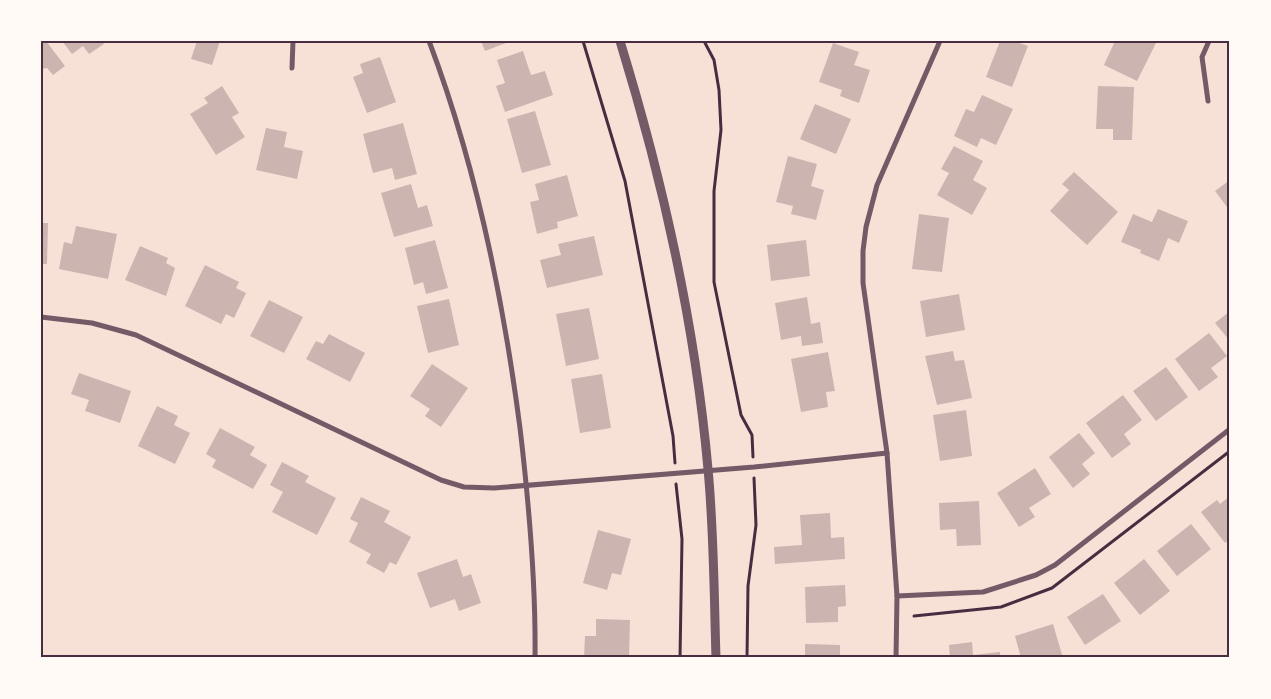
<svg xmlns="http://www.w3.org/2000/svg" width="1271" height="699" font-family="'PT Sans Narrow',sans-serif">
<rect width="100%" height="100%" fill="#f7e1d7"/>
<g fill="#ccb4b1">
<path d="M41 41H46L65 66 53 75 47 68 41 69Z"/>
<path d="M62 41H102L104 44 89 54 83 46 72 54Z"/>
<path d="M197 41H220L212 65 191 59Z"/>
<path d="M481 41H511L485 51Z"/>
<path d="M1000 41H1014L1028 46 1012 87 986 77Z"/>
<path d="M1115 41H1157L1137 81 1104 65Z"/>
<path d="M833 43 859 52 854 65 870 70 859 103 840 96 842 90 819 82Z"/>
<path d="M523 51 531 75 545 71 553 95 505 112 496 86 505 83 497 60Z"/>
<path d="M380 57 396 102 367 113 353 77 363 73 360 64Z"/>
<path d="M222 86 239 113 232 117 245 137 216 155 190 114 208 103 204 98Z"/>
<path d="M1098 86 1134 87 1132 140H1113V129H1096Z"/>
<path d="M982 95 1013 109 996 145 981 138 977 147 954 136 966 109 974 112Z"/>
<path d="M815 104 851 119 836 154 800 139Z"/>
<path d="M535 111 551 165 522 173 507 119Z"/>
<path d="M403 123 417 174 395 180 392 168 373 173 363 134Z"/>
<path d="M266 128 287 132 284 147 303 151 297 179 256 170Z"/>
<path d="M954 146 983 161 973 180 987 188 972 215 937 195 949 173 941 169Z"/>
<path d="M788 156 817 164 811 186 824 190 816 220 791 214 793 206 776 202Z"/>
<path d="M1074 172 1118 212 1087 245 1050 211 1069 190 1062 184Z"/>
<path d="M567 175 578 216 557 222 558 228 537 234 530 202 539 200 535 184Z"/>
<path d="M1230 180V211L1215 191Z"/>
<path d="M411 184 418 208 427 205 433 226 394 237 381 193Z"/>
<path d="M1158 209 1188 221 1179 243 1168 238 1159 261 1140 253 1141 250 1121 242 1133 214 1152 222Z"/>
<path d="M919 214 949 218 942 272 912 269Z"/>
<path d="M41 223H48L47 264H41Z"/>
<path d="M76 226 117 234 108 279 59 269 64 242 72 244Z"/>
<path d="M594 236 603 275 547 288 540 260 561 255 558 244Z"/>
<path d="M435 240 448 288 426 294 423 282 414 285 405 248Z"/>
<path d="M806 240 810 276 771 281 767 245Z"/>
<path d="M140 246 168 258 166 263 175 268 166 296 125 280Z"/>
<path d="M205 265 239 282 236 288 246 293 234 318 226 314 221 324 185 306Z"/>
<path d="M959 294 965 330 926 337 920 301Z"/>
<path d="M807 297 811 324 820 322 823 343 802 346 801 336 781 340 775 303Z"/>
<path d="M449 299 459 345 428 353 417 306Z"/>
<path d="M269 300 303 317 284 353 250 336Z"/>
<path d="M589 308 599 359 566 366 556 314Z"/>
<path d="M1230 311V341L1215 323Z"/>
<path d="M1209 333 1227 356 1211 368 1218 377 1199 391 1175 359Z"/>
<path d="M329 334 365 353 350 382 306 359 316 341 323 344Z"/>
<path d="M953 351 955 361 964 360 972 398 937 405 925 356Z"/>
<path d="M828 352 835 391 826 392 828 407 801 412 791 359Z"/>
<path d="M432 364 468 388 441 427 425 416 430 409 410 396Z"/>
<path d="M1166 367 1188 397 1156 421 1133 391Z"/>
<path d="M79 373 131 391 120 423 85 411 89 400 71 394Z"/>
<path d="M602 374 611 428 580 433 571 379Z"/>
<path d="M1123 395 1142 420 1124 434 1131 444 1112 458 1086 423Z"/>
<path d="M157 406 178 416 174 425 190 433 175 464 138 446Z"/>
<path d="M966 410 972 456 940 461 933 415Z"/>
<path d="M220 428 255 447 250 455 267 465 253 489 212 467 216 460 206 454Z"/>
<path d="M1079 433 1095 453 1082 464 1090 474 1073 488 1049 457Z"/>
<path d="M282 462 309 476 305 482 336 498 317 535 272 512 283 492 270 485Z"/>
<path d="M1035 468 1051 494 1029 508 1035 517 1019 527 997 493Z"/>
<path d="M1230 496V539L1225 543 1201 512 1217 500 1220 504Z"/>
<path d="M361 497 390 511 384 522 411 537 396 565 390 562 384 573 366 563 371 554 349 542 358 523 350 519Z"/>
<path d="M979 501 981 545 957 546 956 529 940 530 939 503Z"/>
<path d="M830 513 831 538 844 537 845 559 775 564 774 547 802 545 800 515Z"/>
<path d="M1191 524 1211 549 1177 576 1157 551Z"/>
<path d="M598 530 631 539 621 575 612 573 607 590 583 583Z"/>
<path d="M457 559 463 577 471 574 481 603 459 611 455 599 430 608 417 573Z"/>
<path d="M1144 559 1170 591 1140 615 1114 583Z"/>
<path d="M845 585 846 606 838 607V622L806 623 805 587Z"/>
<path d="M1103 594 1121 621 1085 645 1067 617Z"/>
<path d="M596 619 630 620 629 658H584L585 636H596Z"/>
<path d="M1053 624 1063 658H1021L1015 636Z"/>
<path d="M972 642 973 655 1000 652V658H950L949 645Z"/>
<path d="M805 644 840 645V658H805Z"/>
</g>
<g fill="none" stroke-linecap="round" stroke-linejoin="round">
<g stroke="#4a2c40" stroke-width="3">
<path d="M583 41 625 181 673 436 675 463"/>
<path d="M704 41 714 60 719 90 721 130 714 191V282L741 415 752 435 753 457"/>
<path d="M676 484 682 539 680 658"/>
<path d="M914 616 1001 607 1052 588 1230 451"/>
<path d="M747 658 748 586 756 525 754 478"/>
</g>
<g stroke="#755966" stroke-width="5">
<path d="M429 41C476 165 503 297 520 428 529 504 536 581 535 658"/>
<path d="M292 68 293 41"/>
<path d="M1208 101 1202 57 1209 41"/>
<path d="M41 317 92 323 136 335 441 480 464 487 494 488 754 467 887 453"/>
<path d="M897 596 983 592 1036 575 1055 565 1230 429"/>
<path d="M896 658 897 596 887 453 863 283V251L866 227 877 185 940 41"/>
</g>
<path stroke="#755966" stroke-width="9" d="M620 41C663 181 695 323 708 469 714 532 714 595 716 658"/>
</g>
<rect width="1271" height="699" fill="none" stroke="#fffaf5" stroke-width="85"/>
<rect x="42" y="42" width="1186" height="614" fill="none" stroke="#4a2c40" stroke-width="2"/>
</svg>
